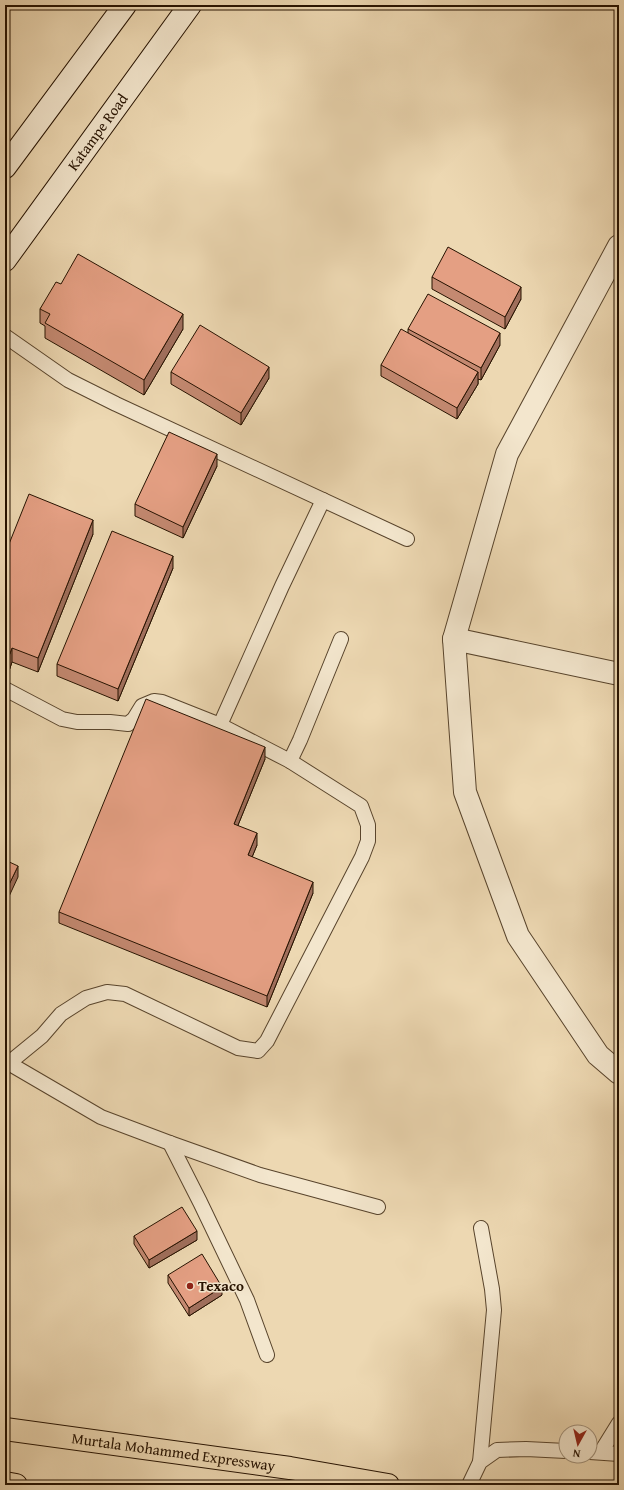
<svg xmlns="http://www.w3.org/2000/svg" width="624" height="1490" font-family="'Gentium Book Plus',serif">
<rect width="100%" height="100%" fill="#edd8b2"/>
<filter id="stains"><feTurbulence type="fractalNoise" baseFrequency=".005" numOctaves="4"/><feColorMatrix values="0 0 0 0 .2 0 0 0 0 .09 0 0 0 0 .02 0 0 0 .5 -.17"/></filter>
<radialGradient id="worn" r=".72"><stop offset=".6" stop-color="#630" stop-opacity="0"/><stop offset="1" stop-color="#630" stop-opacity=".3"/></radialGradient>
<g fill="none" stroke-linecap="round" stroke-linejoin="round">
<defs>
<g id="service">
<path d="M5 336 68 380 116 404 407 539"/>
<path d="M5 689 62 719 77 722H110L128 724 134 719 142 706 154 701 162 702 220 725 290 761 361 806 368 825V841L362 857 267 1041 258 1051 238 1048 125 994 107 992 86 998 61 1014 42 1036 9 1063"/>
<path d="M220 725 282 586 323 500"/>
<path d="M290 761 300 740 341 639"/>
<path d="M5 1061 101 1117 170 1143 260 1175 378 1207"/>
<path d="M170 1143 200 1202 247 1300 267 1355"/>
<path d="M590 1452 619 1454"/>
<path d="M601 1452 619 1423"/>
<path d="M480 1462 494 1310 492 1289 481 1228"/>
<path d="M469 1485 480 1462 497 1450 526 1449 566 1451"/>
</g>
<g id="minor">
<path d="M619 246 507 454 454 639 465 792 518 936 598 1055 619 1073"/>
<path d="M454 639 619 674"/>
</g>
<g id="secondary">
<path d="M5 167 125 5"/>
<path id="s1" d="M5 260 190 5"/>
</g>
<g id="trunk">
<path id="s2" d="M5 1429 290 1468 388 1485"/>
</g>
<path id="motorway" d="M5 1483 16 1485"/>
</defs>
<use href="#service" stroke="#58442c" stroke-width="16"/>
<use href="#minor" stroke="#58442c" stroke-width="24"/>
<use href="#secondary" stroke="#261200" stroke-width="24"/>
<use href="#trunk" stroke="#261200" stroke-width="24"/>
<use href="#motorway" stroke="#261200" stroke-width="24"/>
<use href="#service" stroke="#f3e6cd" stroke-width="14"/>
<use href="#minor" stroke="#f3e6cd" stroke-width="22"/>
<use href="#secondary" stroke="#f3e6cd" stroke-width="22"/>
<use href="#trunk" stroke="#edd8b2" stroke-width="22"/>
<use href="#motorway" stroke="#edd8b2" stroke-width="22"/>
</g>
<g fill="#c48971" stroke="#261200">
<path d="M432 277 521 299 505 329 432 289Z"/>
<path d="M61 284 183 329 144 395 45 338V326L40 323V309Z"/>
<path d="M408 329 500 345 481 380 478 379V384L457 419 381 376V365L408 333Z"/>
<path d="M171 372 269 378 241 425 171 384Z"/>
<path d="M217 466 183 538 135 516V504Z"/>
<path d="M93 534 38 672 12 662 9 671 5 670V554Z"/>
<path d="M173 568 118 701 57 676V664Z"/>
<path d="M265 759 238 825 257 845 252 857 313 893 267 1007 59 923V912Z"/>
<path d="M134 1236 197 1240 149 1268 134 1244Z"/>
<path d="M168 1275 222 1295 189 1316 168 1283Z"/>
</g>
<g fill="#a06f5c" stroke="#261200">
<path d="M521 287V299L505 329V317Z"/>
<path d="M183 314V329L144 395V380Z"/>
<path d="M500 333V345L481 380V368Z"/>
<path d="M269 367V378L241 425V413Z"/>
<path d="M478 372V384L457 419V408Z"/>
<path d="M217 454V466L183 538V527Z"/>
<path d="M93 520V534L38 672V658Z"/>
<path d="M173 556V568L118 701V689Z"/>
<path d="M12 648V662L9 671V656Z"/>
<path d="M265 747V759L234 835V824Z"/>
<path d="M257 833V845L248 867V855Z"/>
<path d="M18 866V877L5 905V893Z"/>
<path d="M313 882V893L267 1007V996Z"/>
<path d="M197 1231V1240L149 1268V1260Z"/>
<path d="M222 1287V1295L189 1316V1308Z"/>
</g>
<g fill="#e49f83" stroke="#261200">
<path d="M448 247 521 287 505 317 432 277Z"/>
<path d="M78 254 183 314 144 380 45 323 50 314 40 309 56 282 61 284Z"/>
<path d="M428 294 500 333 481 368 408 329Z"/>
<path d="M200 325 269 367 241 413 171 372Z"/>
<path d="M401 329 478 372 457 408 381 365Z"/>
<path d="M169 432 217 454 183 527 135 504Z"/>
<path d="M29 494 93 520 38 658 12 648 9 656 5 655V554Z"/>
<path d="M112 531 173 556 118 689 57 664Z"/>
<path d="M146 699 265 747 234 824 257 833 248 855 313 882 267 996 59 912Z"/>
<path d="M5 860 18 866 5 893Z"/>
<path d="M182 1207 197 1231 149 1260 134 1236Z"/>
<path d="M202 1254 222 1287 189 1308 168 1275Z"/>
</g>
<circle fill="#8f2418" stroke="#f3e6cd" stroke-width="1.5" cx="190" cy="1286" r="4"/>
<g text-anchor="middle" stroke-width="3" stroke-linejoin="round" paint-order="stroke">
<g font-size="15" fill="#261200" stroke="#f3e6cd">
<text dy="5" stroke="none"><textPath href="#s1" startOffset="158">Katampe Road</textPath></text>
<text dy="5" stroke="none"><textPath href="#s2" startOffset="170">Murtala Mohammed Expressway</textPath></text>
</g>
<g font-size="15" font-weight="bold" fill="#261200" stroke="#f3e6cd" text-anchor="start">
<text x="198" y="1291">Texaco</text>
</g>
</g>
<rect width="624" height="1490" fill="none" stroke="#edd8b2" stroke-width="20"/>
<rect x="6" y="6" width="612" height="1478" fill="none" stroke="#261200" stroke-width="2"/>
<rect x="10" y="10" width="604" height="1470" fill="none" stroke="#261200"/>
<g transform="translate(578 1444) rotate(188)"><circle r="19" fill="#f3e6cd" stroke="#a1917b"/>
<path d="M0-3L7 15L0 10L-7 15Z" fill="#8f2418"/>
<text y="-6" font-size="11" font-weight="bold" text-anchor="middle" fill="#261200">N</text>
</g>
<rect width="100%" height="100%" filter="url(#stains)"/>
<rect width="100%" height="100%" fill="url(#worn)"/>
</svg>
